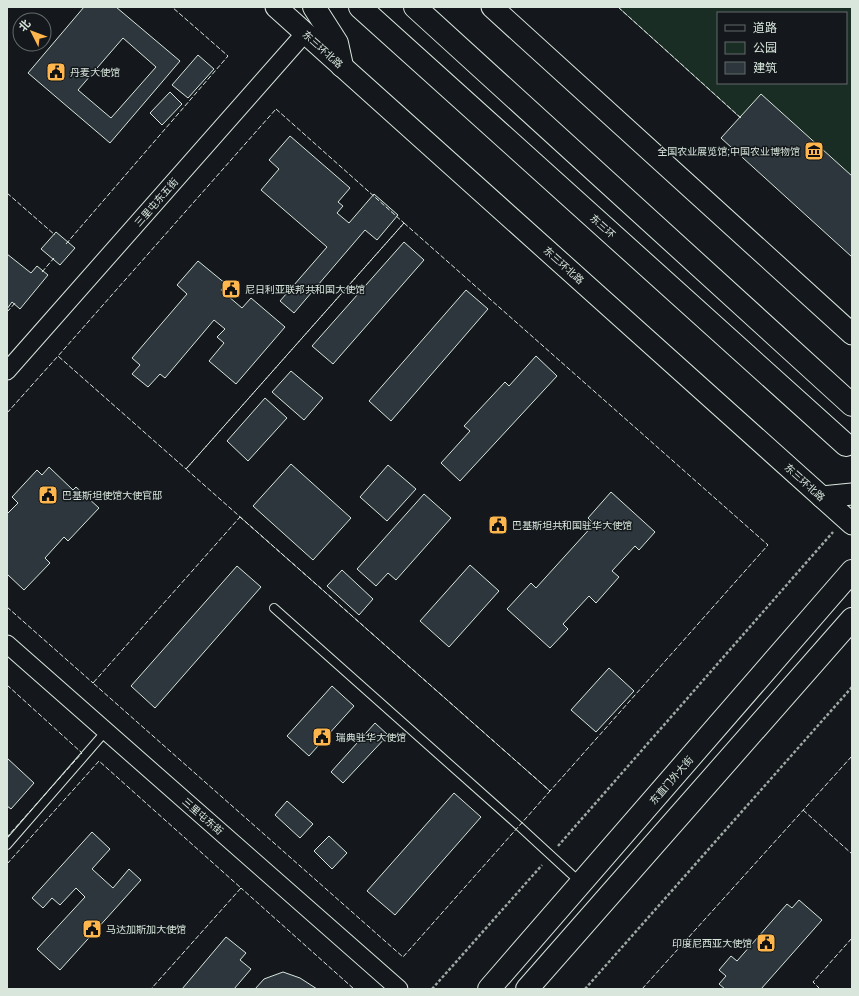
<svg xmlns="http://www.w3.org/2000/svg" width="859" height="996" font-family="Arial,'Noto Sans SC',sans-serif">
<rect width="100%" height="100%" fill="#14181c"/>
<path fill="#1a2d24" stroke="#939e99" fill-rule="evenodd" d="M618 7H852V219ZM718 13H846V83H718Z"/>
<g fill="#2c363c" stroke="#d8e6dc" fill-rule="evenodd">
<path d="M84 7H116L180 61 110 143 28 73ZM123 38 156 67 111 118 78 90Z"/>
<path d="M198 55 214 69 188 98 172 85Z"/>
<path d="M170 92 182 104 162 125 150 113Z"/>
<path d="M761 94 852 176V257L721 138Z"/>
<path d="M290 136 350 188 338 202 343 206 337 213 349 223 374 194 398 215 377 240 365 230 294 313 280 301 327 247 261 190 279 169 269 160Z"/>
<path d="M56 232 75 248 60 265 41 249Z"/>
<path d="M404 242 424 260 333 364 312 346Z"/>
<path d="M7 254 31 273 37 266 48 275 20 309 12 302 7 309Z"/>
<path d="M198 261 226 284 221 290 242 308 251 298 285 327 236 384 209 361 224 343 217 337 225 329 214 320 165 378 160 374 148 387 132 374 140 365 132 358 187 294 177 285Z"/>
<path d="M466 290 488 309 391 421 369 401Z"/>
<path d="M536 356 557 376 460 481 441 463 470 431 464 426 505 382 509 386Z"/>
<path d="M291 371 323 398 304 420 272 392Z"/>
<path d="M265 398 287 418 248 461 227 441Z"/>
<path d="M291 464 351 518 313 560 253 506Z"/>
<path d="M388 465 416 489 387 521 360 497Z"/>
<path d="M49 467 73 490 76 487 99 508 68 541 64 537 45 558 50 563 24 590 7 574V514L18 503 12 497 37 470 42 475Z"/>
<path d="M611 492 655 532 639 550 635 546 612 571 619 577 596 603 589 596 563 624 568 629 550 648 507 609 531 583 536 588 594 524 588 518Z"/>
<path d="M424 494 451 518 396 580 388 573 376 586 357 569Z"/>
<path d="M470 565 499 591 449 647 420 621Z"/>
<path d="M237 566 261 587 155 708 131 686Z"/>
<path d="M342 570 373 599 359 615 327 586Z"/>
<path d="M609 668 634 691 596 732 571 710Z"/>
<path d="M332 686 354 706 309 756 287 736Z"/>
<path d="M375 723 388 735 343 783 331 772Z"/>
<path d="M7 758 34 783 11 809 7 806Z"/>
<path d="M454 793 481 817 395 915 367 891Z"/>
<path d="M287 801 313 824 300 838 275 815Z"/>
<path d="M92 832 110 849 92 869 113 888 129 869 141 880 60 970 37 949 85 897 76 888 60 905 52 898 43 908 32 898Z"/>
<path d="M329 836 347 853 332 869 314 851Z"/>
<path d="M799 900 822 920 761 989H725L719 984 726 976 719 970 731 956 737 961 787 904 792 908Z"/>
<path d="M226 937 246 953 240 960 251 969 234 989H182Z"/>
<path d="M283 972 300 978 317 989H255L264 979Z"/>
</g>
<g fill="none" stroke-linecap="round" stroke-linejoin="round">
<defs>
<g id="service">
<path d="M274 608 519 826 581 883"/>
<path d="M7 845 106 731"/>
</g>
<g id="minor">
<path d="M7 371 305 33"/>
<path d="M7 644 399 989"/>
</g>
<g id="tertiary">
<path d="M276 7 852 524"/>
<path d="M492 7 852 334"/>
<path d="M822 497 852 494"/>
</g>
<g id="secondary">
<path d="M489 989 852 571"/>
<path d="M527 989 852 619"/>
</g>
<g id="trunk">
<path d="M314 7 337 43 342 66"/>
<path d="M360 7 846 445"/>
<path d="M415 7 852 405"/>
</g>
</defs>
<use href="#service" stroke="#d8e6dc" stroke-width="10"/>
<use href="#minor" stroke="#d8e6dc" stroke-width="19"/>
<use href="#tertiary" stroke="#d8e6dc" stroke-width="23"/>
<use href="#secondary" stroke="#d8e6dc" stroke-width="24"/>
<use href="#trunk" stroke="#d8e6dc" stroke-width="24"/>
<g stroke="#9da8a2" stroke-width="2.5" stroke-dasharray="3 2" stroke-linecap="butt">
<path d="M558 846 833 532"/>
<path d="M432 989 542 865"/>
<path d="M585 989 852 687"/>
</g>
<use href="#service" stroke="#14181c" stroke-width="8"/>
<use href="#minor" stroke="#14181c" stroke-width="17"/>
<use href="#tertiary" stroke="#14181c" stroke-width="21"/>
<use href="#secondary" stroke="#14181c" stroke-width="22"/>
<use href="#trunk" stroke="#14181c" stroke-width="22"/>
<g stroke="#d8e6dc" stroke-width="1" stroke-dasharray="5 2" stroke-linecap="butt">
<path d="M618 7 741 118"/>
<path d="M276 109 404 223 186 469 58 356Z"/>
<path d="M7 193 55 235"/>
<path d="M404 223 768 545 550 791 186 469Z"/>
<path d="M66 244 228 56 172 7"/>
<path d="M42 272 54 258"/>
<path d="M7 312 16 302"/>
<path d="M7 413 58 356 59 357"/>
<path d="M240 517 550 791 403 957 93 683Z"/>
<path d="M7 607 93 683 94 682"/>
<path d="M7 685 82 753 7 837"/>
<path d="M803 810 852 854"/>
<path d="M7 864 99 761 241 888 151 989"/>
<path d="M240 889 241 888 354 989"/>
<path d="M642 989 852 756"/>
<path d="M820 989 813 982 852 938"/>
</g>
</g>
<defs>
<symbol id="civic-square" viewBox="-11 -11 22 22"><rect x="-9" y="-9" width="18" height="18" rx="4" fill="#ffb74d" stroke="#14181c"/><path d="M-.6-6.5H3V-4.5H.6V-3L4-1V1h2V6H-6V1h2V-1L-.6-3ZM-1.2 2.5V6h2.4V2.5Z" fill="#111"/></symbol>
<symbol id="museum-square" viewBox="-11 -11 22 22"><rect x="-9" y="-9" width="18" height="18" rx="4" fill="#ffb74d" stroke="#14181c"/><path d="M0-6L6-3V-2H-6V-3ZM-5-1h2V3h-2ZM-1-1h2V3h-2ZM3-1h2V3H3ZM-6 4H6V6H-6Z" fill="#111"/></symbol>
</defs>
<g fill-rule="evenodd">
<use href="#civic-square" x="45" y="61" width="22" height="22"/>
<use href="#museum-square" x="803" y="140" width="22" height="22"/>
<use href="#civic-square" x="220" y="278" width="22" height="22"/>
<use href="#civic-square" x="37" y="484" width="22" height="22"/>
<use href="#civic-square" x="487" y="514" width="22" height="22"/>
<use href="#civic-square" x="311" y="726" width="22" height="22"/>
<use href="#civic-square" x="81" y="918" width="22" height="22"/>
<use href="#civic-square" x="755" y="932" width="22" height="22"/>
</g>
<g text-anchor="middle" stroke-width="3" stroke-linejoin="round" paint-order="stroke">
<g font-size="10" fill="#d8e6dc" stroke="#14181c">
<text transform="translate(323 49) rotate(42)" y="4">东三环北路</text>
<text transform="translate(156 202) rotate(-49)" y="4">三里屯东五街</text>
<text transform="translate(603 226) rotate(42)" y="4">东三环</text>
<text transform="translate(564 265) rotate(42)" y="4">东三环北路</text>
<text transform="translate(805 482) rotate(42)" y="4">东三环北路</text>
<text transform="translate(671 780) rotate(-49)" y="4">东直门外大街</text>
<text transform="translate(203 816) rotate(41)" y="4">三里屯东街</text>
</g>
<g font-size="10" fill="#d8e6dc" stroke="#14181c" text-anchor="start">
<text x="70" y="76">丹麦大使馆</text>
<text x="800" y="155" text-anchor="end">全国农业展览馆;中国农业博物馆</text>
<text x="245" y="293">尼日利亚联邦共和国大使馆</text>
<text x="62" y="499">巴基斯坦使馆大使官邸</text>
<text x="512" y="529">巴基斯坦共和国驻华大使馆</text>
<text x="336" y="741">瑞典驻华大使馆</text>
<text x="106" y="933">马达加斯加大使馆</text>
<text x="752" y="947" text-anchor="end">印度尼西亚大使馆</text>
</g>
</g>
<rect width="859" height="996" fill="none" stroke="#d8e6dc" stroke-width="16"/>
<rect x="717" y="12" width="130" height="72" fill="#14181c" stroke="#626a69"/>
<rect x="725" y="25" width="20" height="6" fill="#14181c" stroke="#626a69"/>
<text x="753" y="32" font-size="12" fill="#d8e6dc">道路</text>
<rect x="725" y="42" width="20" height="12" fill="#1a2d24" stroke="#626a69"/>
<text x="753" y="52" font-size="12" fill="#d8e6dc">公园</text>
<rect x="725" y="62" width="20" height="12" fill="#2c363c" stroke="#626a69"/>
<text x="753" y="72" font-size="12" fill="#d8e6dc">建筑</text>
<g transform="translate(32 32) rotate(312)"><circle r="19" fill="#14181c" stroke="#626a69"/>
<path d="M0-3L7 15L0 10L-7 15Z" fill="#ffb74d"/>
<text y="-6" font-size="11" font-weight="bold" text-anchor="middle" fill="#d8e6dc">北</text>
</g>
</svg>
